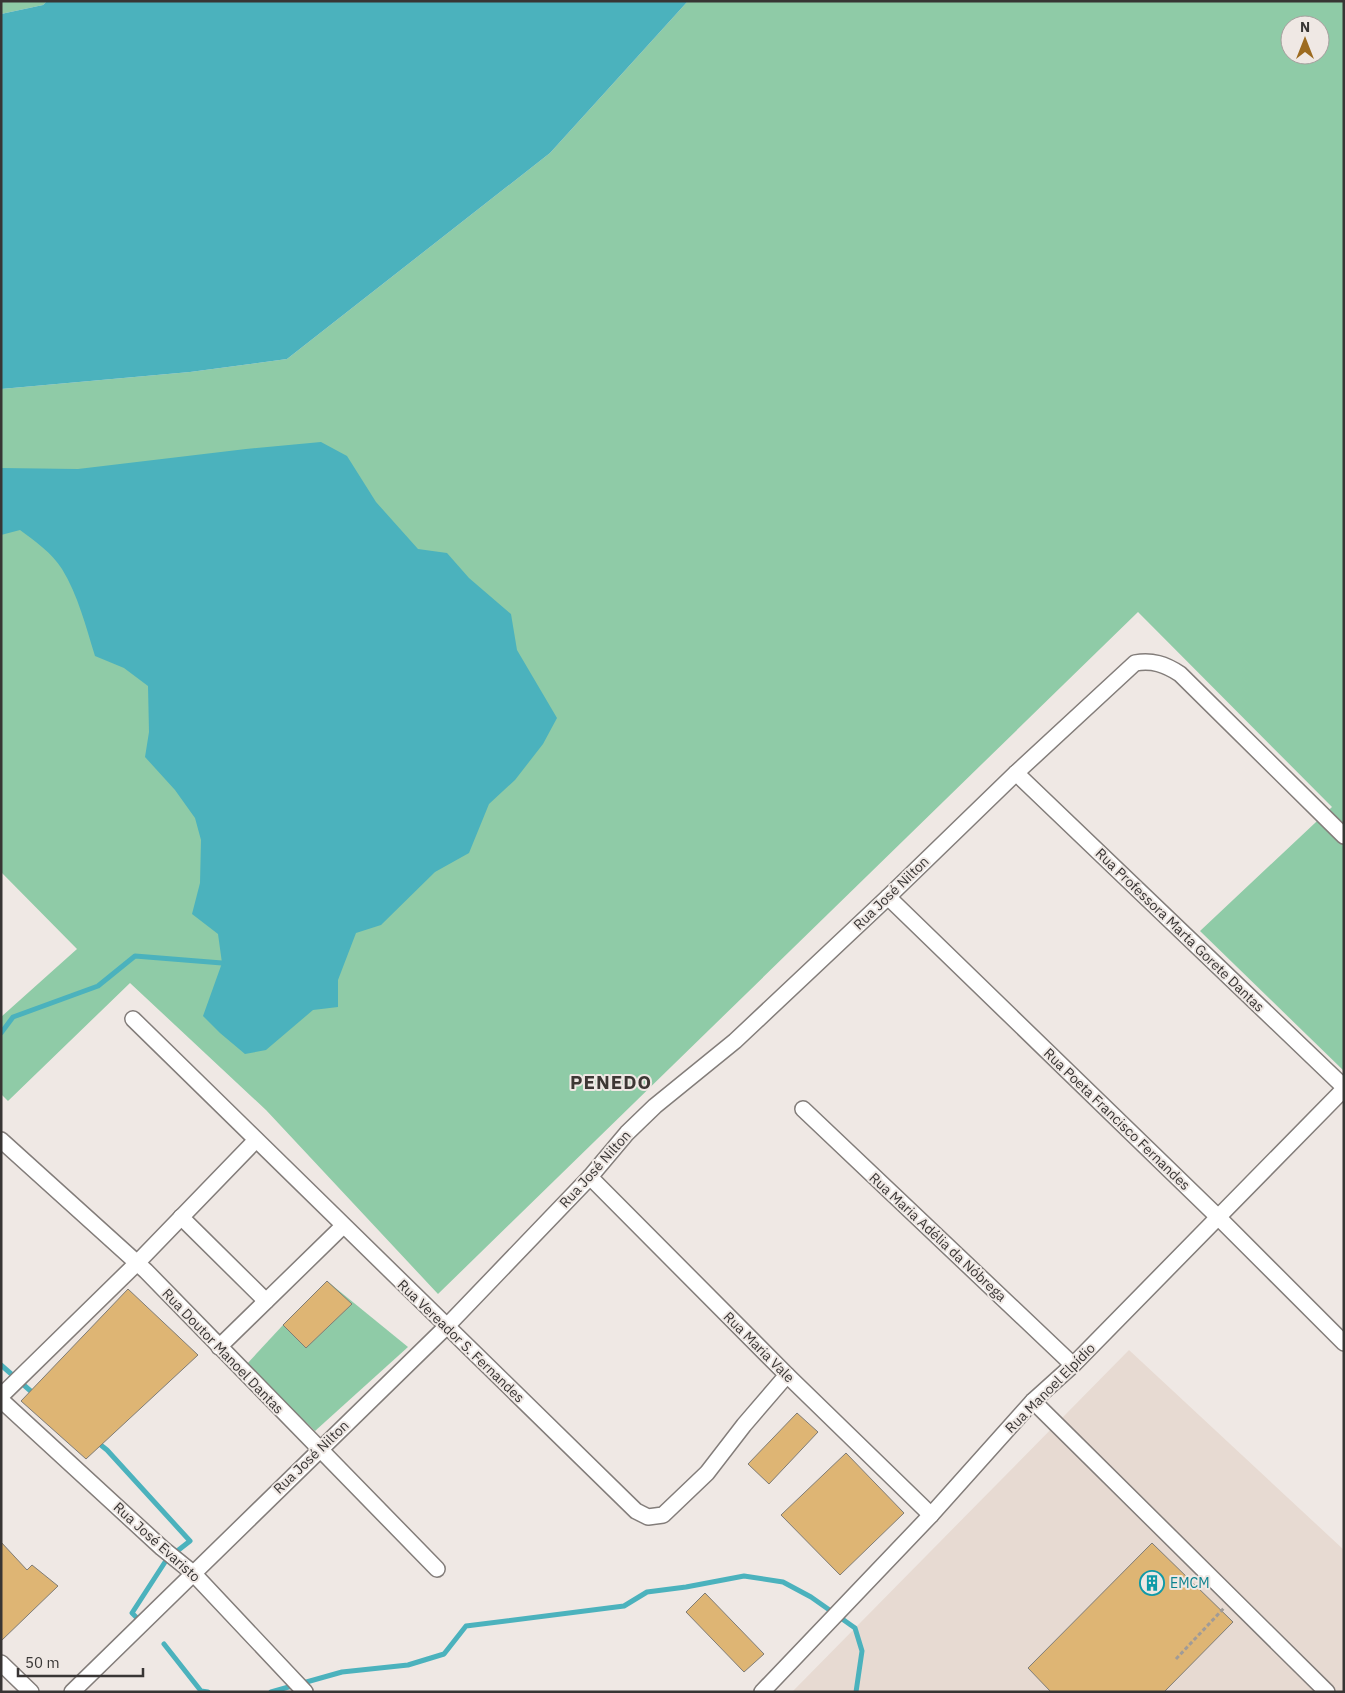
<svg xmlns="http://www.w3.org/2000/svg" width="1345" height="1693" font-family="'IBM Plex Sans',sans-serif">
<rect width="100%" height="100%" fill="#efe8e4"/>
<path fill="#e7dad2" d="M1129 1350 1344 1550V1692H792Z"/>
<g fill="#8fcba7" fill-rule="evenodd">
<path d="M1 1H47L43 5 1 14Z"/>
<path d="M688 1H1344V1071L1200 931 1332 807 1138 612 438 1294 266 1110 130 983 8 1101 1 1094V1017L77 949 1 872V389L190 372 287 359 550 153ZM1290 25H1320V55H1290Z"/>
<path d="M327 1281 408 1347 315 1431 246 1365 283 1325Z"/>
</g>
<g fill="#4bb2bd">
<path d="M47 1H688L550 153 287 359 190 372 1 389V14L43 5Z"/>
<path d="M321 442 347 456 376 502 418 549 447 553 469 578 511 614 517 650 557 718 543 744 515 780 489 804 469 853 435 872 381 925 356 933 338 980V1007L313 1010 266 1050 245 1054 220 1033 203 1016 222 963 218 934 192 914 200 883 201 840 195 818 175 790 145 757 149 732 148 686 124 668 95 656C86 627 78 595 62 569 52 553 35 541 20 530L1 535V468L78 469 246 449Z"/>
</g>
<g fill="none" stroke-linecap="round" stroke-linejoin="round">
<g stroke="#4bb2bd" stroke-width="5">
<path d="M1 1033 13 1017 98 986 135 956 222 963"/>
<path d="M1 1365 34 1394"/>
<path d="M97 1442 107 1450 190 1541 167 1559 132 1613 139 1620"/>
<path d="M164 1644 201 1691 208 1692"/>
<path d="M271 1692 342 1672 408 1665 444 1654 466 1626 624 1606 647 1592 686 1587 744 1576 783 1582 811 1597 855 1628 862 1651 856 1692"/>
</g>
</g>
<g fill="#deb574" stroke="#7f7c76">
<path d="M327 1281 352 1304 306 1348 283 1325Z"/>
<path d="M128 1289 198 1355 86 1459 21 1401Z"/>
<path d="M797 1413 818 1432 769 1484 748 1464Z"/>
<path d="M846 1453 904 1513 840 1575 781 1515Z"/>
<path d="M1 1542 27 1570 32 1565 58 1586 1 1641Z"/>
<path d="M1152 1543 1233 1622 1164 1692H1051L1028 1668Z"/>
<path d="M705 1593 764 1654 744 1672 686 1612Z"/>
</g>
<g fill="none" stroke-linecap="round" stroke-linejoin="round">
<defs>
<g id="minor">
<path d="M1016 773 1344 1087"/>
<path d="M888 897 1218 1217 1344 1343"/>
<path d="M133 1019 636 1511 648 1517 663 1515 707 1473 744 1425 787 1375"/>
<path d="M803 1109 1073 1365"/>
<path d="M1 1140 146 1271 437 1569"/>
<path d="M590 1177 787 1375 931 1515"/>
<path d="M181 1217 266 1301"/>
<path d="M219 1347 343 1226"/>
<path d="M1 1396 137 1263 256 1140"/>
<path d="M1 1400 162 1548 193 1573 305 1692"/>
<path d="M1033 1401 1327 1692"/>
<path d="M1 1663 31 1692"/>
<path d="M72 1692 446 1327 590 1177 627 1133 655 1106 735 1041 888 897 1016 773 1135 663C1152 660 1165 664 1180 674L1344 836"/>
<path d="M762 1692 931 1515 1033 1401 1073 1365 1344 1089"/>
</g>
</defs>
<use href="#minor" stroke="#837d7a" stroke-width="18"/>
<path stroke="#a09b98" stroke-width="3" stroke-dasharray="4 2.5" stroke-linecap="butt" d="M1176 1659 1224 1608"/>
<use href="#minor" stroke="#fff" stroke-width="15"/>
</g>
<defs>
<symbol id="building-ring" viewBox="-11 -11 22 22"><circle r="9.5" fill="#efe8e4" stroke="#0f9aa8" stroke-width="1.5"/><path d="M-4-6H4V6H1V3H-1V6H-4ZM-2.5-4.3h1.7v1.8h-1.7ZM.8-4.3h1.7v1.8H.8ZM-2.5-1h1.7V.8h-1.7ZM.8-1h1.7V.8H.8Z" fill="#0f9aa8"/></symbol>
</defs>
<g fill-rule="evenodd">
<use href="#building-ring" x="1138" y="1569" width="28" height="28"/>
</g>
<g text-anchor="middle" stroke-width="4" stroke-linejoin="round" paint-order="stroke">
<g font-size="14" fill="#383534" stroke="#efe8e4">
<text transform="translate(891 893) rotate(-44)" y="5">Rua José Nilton</text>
<text transform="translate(1180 930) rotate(44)" y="5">Rua Professora Marta Gorete Dantas</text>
<text transform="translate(1117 1119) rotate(44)" y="5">Rua Poeta Francisco Fernandes</text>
<text transform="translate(595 1169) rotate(-48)" y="5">Rua José Nilton</text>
<text transform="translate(938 1237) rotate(43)" y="5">Rua Maria Adélia da Nóbrega</text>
<text transform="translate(461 1341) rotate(44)" y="5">Rua Vereador S. Fernandes</text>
<text transform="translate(759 1347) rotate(45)" y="5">Rua Maria Vale</text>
<text transform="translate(223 1351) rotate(46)" y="5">Rua Doutor Manoel Dantas</text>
<text transform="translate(1050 1388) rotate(-45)" y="5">Rua Manoel Elpídio</text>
<text transform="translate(311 1457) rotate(-44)" y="5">Rua José Nilton</text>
<text transform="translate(157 1542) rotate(42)" y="5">Rua José Evaristo</text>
</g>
<g font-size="14" fill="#0d838f" stroke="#efe8e4" text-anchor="start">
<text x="1170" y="1588">EMCM</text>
</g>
<g font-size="19" font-weight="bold" letter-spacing="1" fill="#3d3734" stroke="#efe8e4">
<text x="611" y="1089">PENEDO</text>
</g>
</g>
<rect width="1345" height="1693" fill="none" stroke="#383534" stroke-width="5"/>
<g transform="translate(1305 40)"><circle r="24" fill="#efe8e4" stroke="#a6a09e"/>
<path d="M0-4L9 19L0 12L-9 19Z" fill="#9d6b20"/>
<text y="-8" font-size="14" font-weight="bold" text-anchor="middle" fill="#383534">N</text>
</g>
<path d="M18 1668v8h125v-8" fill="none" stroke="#383534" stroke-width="2.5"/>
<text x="25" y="1668" font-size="15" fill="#383534" stroke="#efe8e4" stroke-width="4" paint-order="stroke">50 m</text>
</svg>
